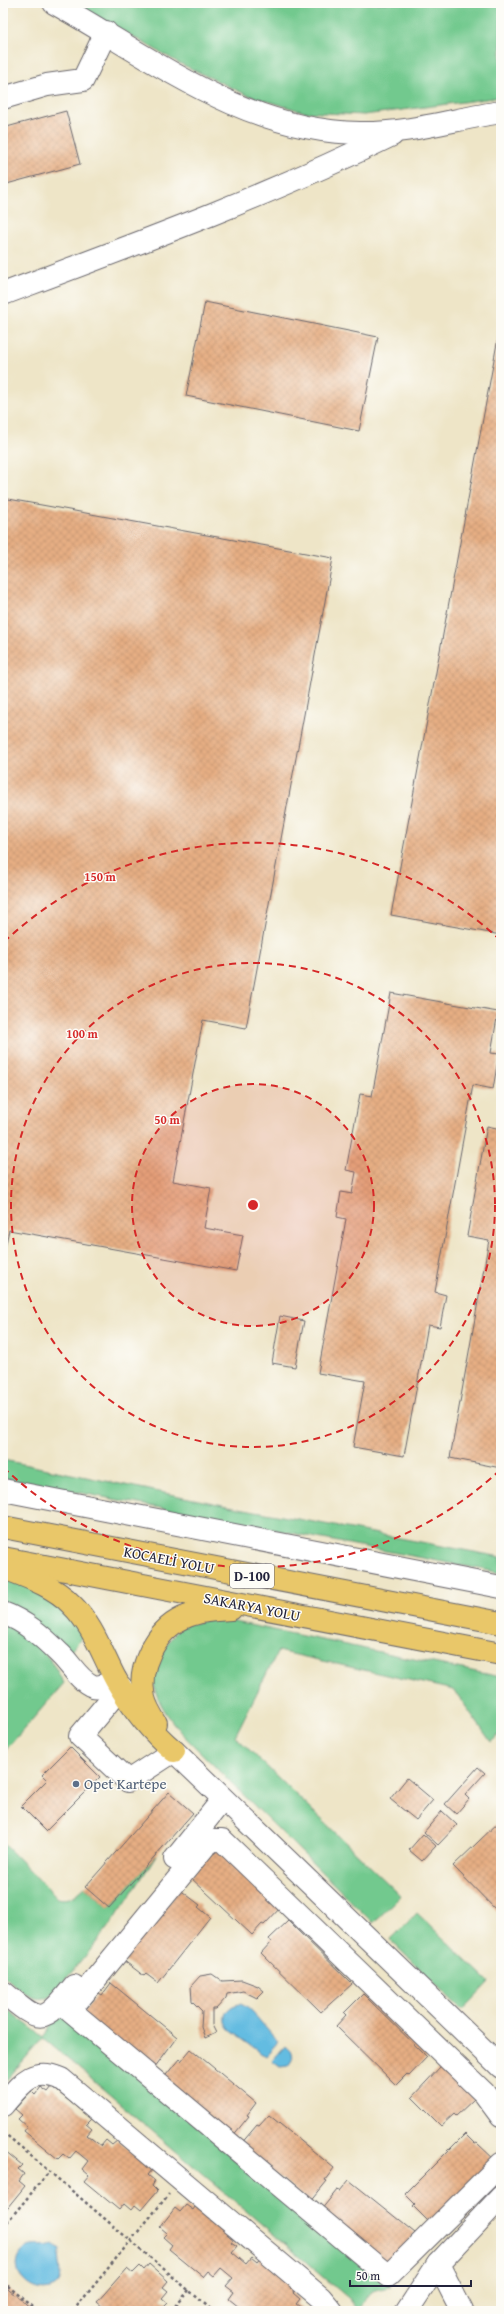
<svg xmlns="http://www.w3.org/2000/svg" width="504" height="2314" font-family="'Gentium Book Plus',serif">
<defs>
<pattern id="building-cross-hatch" width="8" height="8" patternUnits="userSpaceOnUse"><rect width="8" height="8" fill="#e6ae83"/><path d="M0 0l8 8M0 8l8-8" fill="none" stroke="#c59572"/></pattern>
</defs>
<rect width="100%" height="100%" fill="#fdfcf7"/>
<filter id="ink" filterUnits="userSpaceOnUse"><feTurbulence type="fractalNoise" baseFrequency=".025" numOctaves="2"/><feDisplacementMap in="SourceGraphic" scale="8" xChannelSelector="R" yChannelSelector="G"/><feConvolveMatrix kernelMatrix="1 2 1 2 8 2 1 2 1" color-interpolation-filters="sRGB"/></filter>
<filter id="wash" filterUnits="userSpaceOnUse"><feTurbulence type="fractalNoise" baseFrequency=".012" numOctaves="4" result="noise"/><feDisplacementMap in="SourceGraphic" scale="16" xChannelSelector="R" yChannelSelector="G"/><feGaussianBlur stdDeviation="0.9" result="paint"/><feColorMatrix in="noise" values="0 0 0 0 0 0 0 0 0 0 0 0 0 0 0 0 0 1.4 0 .05"/><feComposite in="paint" operator="in"/></filter>
<g filter="url(#wash)">
<rect width="100%" height="100%" fill="#eee5c7"/>
<g fill="#72c98e" stroke="#4a7664">
<path d="M74 3H501V97L364 115 304 112 247 95 179 63Z"/>
<path d="M3 1460 223 1505 501 1557V1573L3 1478Z"/>
<path d="M3 1578 23 1583 69 1613 84 1634 71 1651 3 1602Z"/>
<path d="M211 1619 230 1621 501 1677V1733L491 1742 454 1690 278 1651 235 1736 401 1896 373 1923 182 1734C158 1704 140 1678 167 1644 171 1639 176 1630 181 1627 190 1623 202 1622 211 1619Z"/>
<path d="M3 1621 35 1642 52 1662 64 1683 3 1753Z"/>
<path d="M3 1843 57 1898C70 1901 76 1895 85 1887L109 1908 156 1855C130 1898 103 1937 70 1974 63 1982 55 1995 44 1998 30 2003 13 1983 3 1975Z"/>
<path d="M417 1913 489 1982 462 2010 390 1940Z"/>
<path d="M3 2006 43 2037 62 2011 391 2287C366 2291 370 2291 359 2311L353 2302 43 2038 3 2084Z"/>
</g>
<g fill="#64bce1" stroke="#436f8e">
<path d="M240 2004C252 2007 267 2032 279 2042L266 2056 229 2030C220 2018 226 2006 240 2004Z"/>
<path d="M285 2046 291 2052 292 2060 288 2066 280 2067 272 2061Z"/>
<path d="M54 2243 61 2249C55 2261 70 2283 50 2289 27 2295 5 2266 25 2249 33 2242 46 2249 54 2243Z"/>
</g>
<g fill="none" stroke-linecap="round" stroke-linejoin="round">
<path stroke="#64bce1" stroke-width="5" d="M177 3H196"/>
</g>
<g id="blocks">
<g fill="url(#building-cross-hatch)">
<path d="M66 111 80 164 3 185V128Z"/>
<path d="M205 302 378 337 359 431 186 396Z"/>
<path d="M500 327H501V935L391 915Z"/>
<path d="M3 498 333 558 246 1028 203 1020 173 1181 211 1188 204 1228 243 1235 236 1271 9 1230 3 1257Z"/>
<path d="M391 993 498 1012 491 1053 499 1054 493 1089 473 1085 435 1292 446 1295 440 1327 428 1325 404 1456 353 1447 365 1381 318 1373 346 1219 337 1217 341 1192 352 1194 356 1172 346 1170 360 1094 372 1096Z"/>
<path d="M487 1126 501 1129V1468L450 1458 489 1240 467 1236Z"/>
<path d="M280 1316 304 1321 295 1367 272 1363Z"/>
<path d="M70 1747 100 1777 46 1831 21 1806 47 1780 42 1775Z"/>
<path d="M478 1767 485 1773 465 1795 469 1799 456 1814 445 1804Z"/>
<path d="M407 1778 433 1800 416 1820 390 1799Z"/>
<path d="M169 1792 193 1813 109 1908 85 1887Z"/>
<path d="M442 1811 457 1825 438 1845 424 1832Z"/>
<path d="M501 1820V1915L453 1866Z"/>
<path d="M423 1834 436 1846 422 1861 409 1850Z"/>
<path d="M216 1845 282 1906 264 1925 262 1924 252 1935 190 1877Z"/>
<path d="M179 1889 200 1905 198 1907 210 1917 158 1983 146 1974 144 1976 123 1960Z"/>
<path d="M288 1921 352 1984 321 2012 261 1953 271 1942 269 1939Z"/>
<path d="M212 1974 222 1981 242 1980 258 1986 264 1991 257 1998 243 1991 227 1994 226 1998 216 2009H212V2025L216 2033 205 2038 201 2027 202 2011 192 2001 191 1986 200 1976Z"/>
<path d="M111 1983 177 2037 152 2071 82 2014 99 1993 102 1995Z"/>
<path d="M363 1994 427 2057 409 2076 407 2074 396 2085 336 2026 346 2015 344 2013Z"/>
<path d="M191 2049 256 2103 247 2115 249 2116 232 2137 162 2080 179 2059 181 2061Z"/>
<path d="M441 2066 474 2099 456 2116 454 2114 441 2126 412 2097Z"/>
<path d="M41 2087 48 2092 52 2087 91 2119 86 2124 92 2129 87 2135 101 2146 106 2140 112 2145 118 2140 153 2169 148 2175 155 2181 152 2186 157 2191 141 2210 135 2205 131 2210 124 2204 119 2210 84 2181 89 2175 82 2169 88 2161 76 2151 69 2159 63 2154 58 2159 24 2131 27 2127 18 2119 22 2115 15 2109 31 2091 35 2095Z"/>
<path d="M269 2115 334 2168 325 2180 327 2181 310 2202 240 2145 257 2125 259 2126Z"/>
<path d="M465 2134 475 2144 477 2143 496 2161 432 2225 413 2206 415 2204 405 2194Z"/>
<path d="M4 2150 22 2165 18 2169 24 2174 19 2181 25 2186 3 2213Z"/>
<path d="M349 2180 415 2233 390 2267 321 2210 337 2190 340 2191Z"/>
<path d="M197 2204 236 2236 231 2242 237 2246 232 2252 246 2264 251 2258 257 2263 262 2257 298 2287 293 2293 300 2299 296 2304 302 2308 300 2311H244L229 2299 234 2292 226 2286 233 2278 221 2268 214 2276 208 2271 203 2277 169 2249 172 2245 163 2237 167 2233 160 2227 175 2208 180 2212 186 2205 193 2210Z"/>
<path d="M149 2264 168 2281 163 2287 168 2291 162 2298 168 2303 160 2311H99L103 2307 97 2302 127 2268 133 2273 140 2266 144 2270Z"/>
<path d="M3 2285 33 2310 32 2311H3Z"/>
</g>
</g>
</g>
<g filter="url(#ink)">
<use href="#blocks" fill-opacity="0" stroke="#69666c" stroke-width="1"/>
<g fill="none" stroke-linecap="round" stroke-linejoin="round">
<defs>
<g id="minor">
<path d="M54 3C151 57 244 132 360 133 408 134 454 119 501 112"/>
<path d="M3 98 47 85 83 80 106 32"/>
<path d="M3 294C134 245 265 197 392 135"/>
<path d="M3 1490 501 1587"/>
<path d="M3 1613C25 1621 43 1637 60 1654 71 1664 79 1681 93 1686 101 1688 109 1683 116 1680"/>
<path d="M121 1687 80 1736 128 1781 174 1751 501 2067"/>
<path d="M175 1859 223 1799"/>
<path d="M3 1992C41 2024 43 2025 74 1986"/>
<path d="M3 2105C21 2084 32 2066 61 2079L321 2298 332 2311"/>
<path d="M501 2116 484 2093 222 1840H213L205 1846 70 2010 388 2276 501 2164"/>
<path d="M407 2311 438 2264"/>
<path d="M462 2311 438 2264 501 2197"/>
</g>
<g id="highway">
<path d="M3 1527 501 1623"/>
<path d="M3 1558 501 1654"/>
<path d="M4 1568C27 1577 54 1586 71 1604 93 1625 102 1654 116 1680 132 1708 149 1730 174 1751"/>
<path d="M156 1723C151 1715 146 1707 144 1698 137 1668 155 1631 183 1618 198 1611 214 1610 231 1609"/>
</g>
</defs>
<use href="#minor" stroke="#69666c" stroke-width="24"/>
<use href="#highway" stroke="#69666c" stroke-width="24"/>
<g stroke="#69666c" stroke-width="2.5" stroke-dasharray="3 3" stroke-linecap="butt">
<path d="M3 2132 213 2311"/>
<path d="M3 2227 49 2172"/>
<path d="M3 2282 38 2311"/>
<path d="M73 2311 169 2194"/>
<path d="M172 2311 189 2290"/>
</g>
<use href="#minor" stroke="#fff" stroke-width="22"/>
<use href="#highway" stroke="#e9c769" stroke-width="22"/>
</g>
</g>
<circle cx="253" cy="1205" r="121" fill="#d62828" fill-opacity=".12"/>
<g fill="none" stroke="#d62828" stroke-width="2" stroke-dasharray="7 5">
<circle cx="253" cy="1205" r="121"/>
<circle cx="253" cy="1205" r="242"/>
<path d="M500 1470A362 362 0 0 1 4 1468M4 942A362 362 0 0 1 500 940"/>
</g>
<circle fill="#5c6f8a" stroke="#fdfcf7" stroke-width="1.5" cx="76" cy="1784" r="4"/>
<g text-anchor="middle" stroke-width="3" stroke-linejoin="round" paint-order="stroke">
<rect fill="#fdfcf7" stroke="#646373" stroke-width="1" x="230" y="1564" width="44" height="24" rx="3"/>
<g font-size="14" font-weight="bold" fill="#22223b">
<text x="252" y="1581">D-100</text>
</g>
<g font-size="15" fill="#22223b" stroke="#fdfcf7">
<text transform="translate(169 1560) rotate(11)" y="5">KOCAELİ YOLU</text>
<text transform="translate(252 1607) rotate(11)" y="5">SAKARYA YOLU</text>
</g>
<g font-size="15" fill="#4e5e75" stroke="#fdfcf7" text-anchor="start">
<text x="84" y="1789">Opet Kartepe</text>
</g>
</g>
<circle cx="253" cy="1205" r="6" fill="#d62828" stroke="#fdfcf7" stroke-width="2"/>
<g font-size="12" text-anchor="middle" font-weight="bold" fill="#d62828" stroke="#fdfcf7" stroke-width="3" stroke-linejoin="round" paint-order="stroke">
<text x="100" y="881">150 m</text>
<text x="82" y="1038">100 m</text>
<text x="167" y="1124">50 m</text>
</g>
<rect width="504" height="2314" fill="none" stroke="#fdfcf7" stroke-width="16"/>
<path d="M350 2280v6h121v-6" fill="none" stroke="#22223b" stroke-width="2"/>
<text x="356" y="2280" font-size="12" fill="#22223b" stroke="#fdfcf7" stroke-width="3" paint-order="stroke">50 m</text>
</svg>
